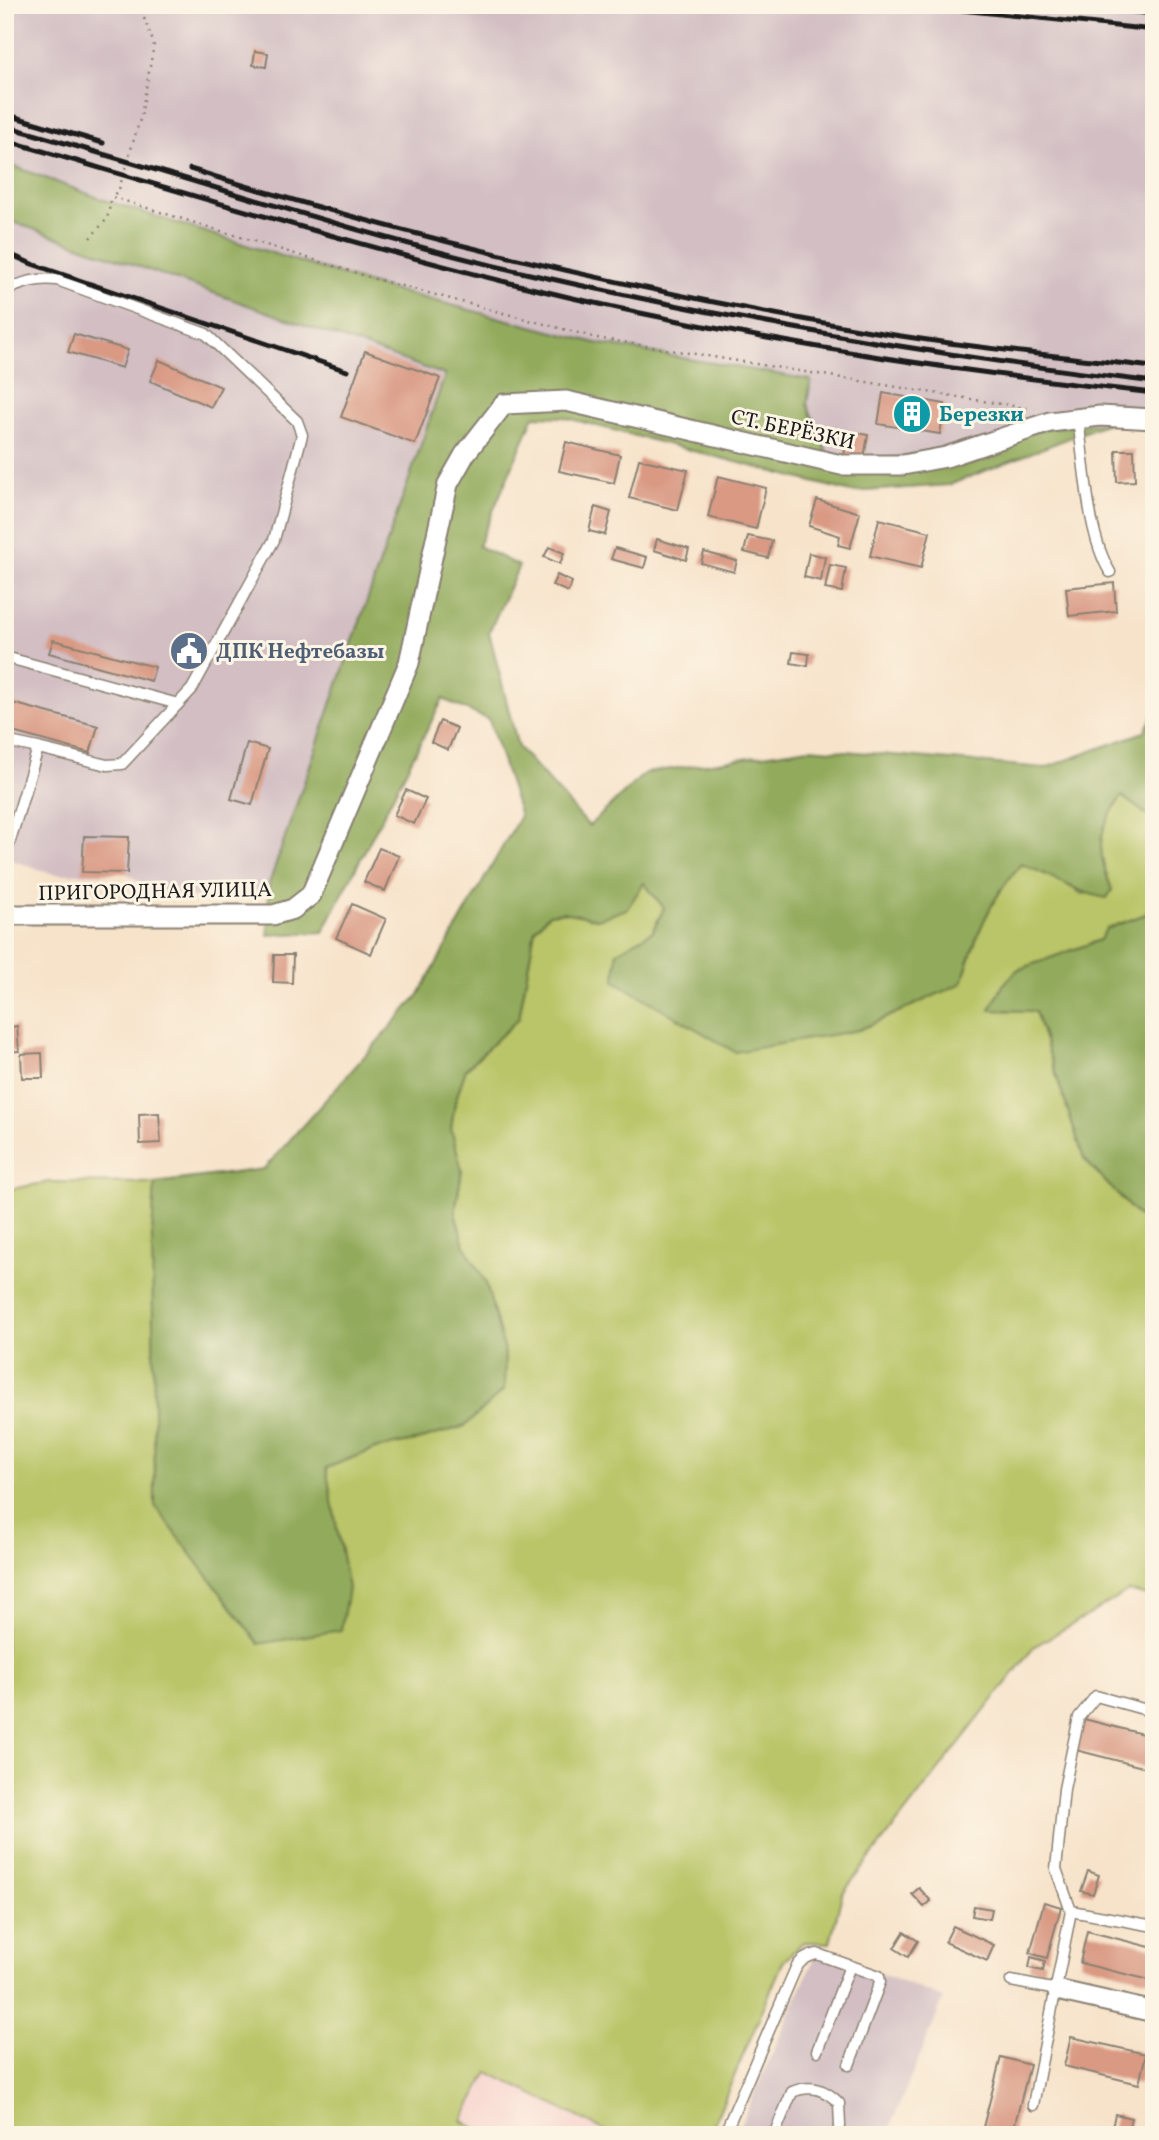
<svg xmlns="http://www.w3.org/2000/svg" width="1159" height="2140" font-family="Vollkorn,serif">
<rect width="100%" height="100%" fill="#fcf5e5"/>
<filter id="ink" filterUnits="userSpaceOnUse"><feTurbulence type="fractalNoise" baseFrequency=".0143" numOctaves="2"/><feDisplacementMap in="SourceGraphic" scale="14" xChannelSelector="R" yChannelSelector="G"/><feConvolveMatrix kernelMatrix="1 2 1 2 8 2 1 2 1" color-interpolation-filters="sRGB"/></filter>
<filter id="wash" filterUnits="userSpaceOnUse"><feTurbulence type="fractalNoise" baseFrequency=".00686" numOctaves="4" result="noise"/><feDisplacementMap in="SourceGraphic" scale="28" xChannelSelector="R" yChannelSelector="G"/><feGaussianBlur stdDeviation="1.57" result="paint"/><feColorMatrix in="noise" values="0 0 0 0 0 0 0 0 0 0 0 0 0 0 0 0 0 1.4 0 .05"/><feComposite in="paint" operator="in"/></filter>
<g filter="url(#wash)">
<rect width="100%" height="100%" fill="#f7e3ca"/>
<path fill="#f7d0cc" d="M488 2072 611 2131 614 2135H488L462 2122Z"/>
<g fill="#d2bec3">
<path d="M5 5H1154V425L1110 422 834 470 807 404 811 380 596 343 370 284 110 202 5 163Z"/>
<path d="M5 219 446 375 269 884 245 899 158 896 127 873 54 874 5 858Z"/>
<path d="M818 1950 944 1998 887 2135H736Z"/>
</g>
<path fill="#b9c567" stroke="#6a7042" stroke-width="2" d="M1121 796 1154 820V911L1106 929 1100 940 1017 970 991 1010 1035 1011 1084 1159 1154 1233V1598L1129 1591 1035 1646 842 1894 830 1943 803 1942 783 1962 709 2135H614L488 2072 462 2121 488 2135H19L5 2128V1190L50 1182 155 1183 152 1236 334 1516 326 1468 378 1448 415 1441 465 1426 486 1283 464 1245 455 1212 462 1170 451 1129 455 1102 466 1069 519 1018 535 929 549 914 564 912 598 919 644 883 664 908 653 931 617 953 962 983C976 935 988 902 1021 864L1051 875 1082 894 1112 890C1096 847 1096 834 1121 796Z"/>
<g fill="#92aa5c" stroke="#57633c" stroke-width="2">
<path d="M5 163 110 202 370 284 596 343 811 380 807 404 834 470 1051 428 1110 422 949 485 851 492 563 417 534 416 478 546 519 566 489 632 518 747 589 826 645 773 809 748 1045 768 1144 732 1154 714V820L1122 796C1096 834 1096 847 1112 890L1107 898C1076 893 1051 875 1021 864 988 902 976 935 962 983L859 1030 735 1052 615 981 617 952 653 931 664 908 644 883 627 909 598 919 564 912 549 914 535 929 519 1018 466 1069 455 1102 451 1129 462 1170 455 1212 464 1245 486 1283 505 1353 504 1390 465 1426 415 1441 378 1448 326 1468 348 1588 341 1630 259 1644 155 1506 152 1236 155 1183 264 1169 418 996 520 816 489 720 443 699 323 932 268 935 269 884 445 375 5 219Z"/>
<path d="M1154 911V1233L1084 1159 1035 1011 990 1010 1003 985 1017 970 1100 940 1106 929Z"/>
</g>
<g id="blocks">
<g fill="#d99983">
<path d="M255 51 268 53 266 67 253 65Z"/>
<path d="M74 334 128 350 122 368 68 352Z"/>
<path d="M365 351 440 378 415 444 341 417Z"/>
<path d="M159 360 221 387 211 407 150 381Z"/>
<path d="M883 393 945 404 940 434 878 424Z"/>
<path d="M849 431 868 435 863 464 843 460Z"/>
<path d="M566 442 620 455 614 483 559 471Z"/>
<path d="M1116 450H1134L1135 481 1117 482Z"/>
<path d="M639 459 688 470 678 510 629 498Z"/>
<path d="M718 476 766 488 756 529 708 517Z"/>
<path d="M817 500 860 513 850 548 838 545 840 536 809 526Z"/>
<path d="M595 507 611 512 605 535 589 531Z"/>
<path d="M879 519 930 532 921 568 870 556Z"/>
<path d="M748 536 772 541 768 558 744 552Z"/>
<path d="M657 539 689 549 686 560 654 550Z"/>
<path d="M549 547 564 553 560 564 544 557Z"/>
<path d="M615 548 647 557 644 568 611 559Z"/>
<path d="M704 552 737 561 734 572 701 563Z"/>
<path d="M809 553 825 557 821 581 804 577Z"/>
<path d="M830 565 846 568 842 592 825 589Z"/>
<path d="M557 575 572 582 568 592 552 585Z"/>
<path d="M1114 583 1116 611 1069 616 1066 588Z"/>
<path d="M53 640 155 667 151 681 49 653Z"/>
<path d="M793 652 809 654 808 666 791 663Z"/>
<path d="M5 701 98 726 90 753 5 730Z"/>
<path d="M440 721 457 728 448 750 431 742Z"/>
<path d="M247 743 268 749 252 805 231 799Z"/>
<path d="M406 790 426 799 414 824 394 815Z"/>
<path d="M84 836 129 837 127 873 82 872Z"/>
<path d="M379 848 399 856 385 891 364 882Z"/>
<path d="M352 904 386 919 371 954 336 938Z"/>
<path d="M274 955H293L292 983 273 982Z"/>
<path d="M17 1026 19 1051 5 1052V1028Z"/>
<path d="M42 1053 43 1078H22L21 1054Z"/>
<path d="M159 1113 161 1143 140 1144 139 1114Z"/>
<path d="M1084 1719 1154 1737V1770L1076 1750Z"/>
<path d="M1088 1871 1099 1875 1093 1894 1081 1891Z"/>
<path d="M919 1888 931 1901 924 1907 912 1894Z"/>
<path d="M1044 1902 1061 1907 1047 1958 1030 1953Z"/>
<path d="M974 1906 992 1909 990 1919 972 1916Z"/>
<path d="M953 1926 994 1945 987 1961 945 1942Z"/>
<path d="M1087 1931 1154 1948V1981L1080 1963Z"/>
<path d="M904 1932 918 1941 908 1957 894 1948Z"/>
<path d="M1031 1957 1045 1961 1043 1971 1029 1968Z"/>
<path d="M1071 2037 1146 2054 1139 2084 1064 2066Z"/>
<path d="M1001 2057 1030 2065 1012 2135H981Z"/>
<path d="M1115 2114 1131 2118 1127 2135 1111 2133Z"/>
</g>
</g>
</g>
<g filter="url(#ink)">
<use href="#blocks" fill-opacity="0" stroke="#8a8073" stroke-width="2"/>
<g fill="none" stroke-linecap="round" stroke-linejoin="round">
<defs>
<g id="service">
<path d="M5 291C23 282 37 278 57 280L206 334 297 421 302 435 274 540 192 689 122 764 107 765 38 748 5 857"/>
<path d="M1078 420C1085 465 1087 534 1110 572"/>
<path d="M5 657 178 704"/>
<path d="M5 741 38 748"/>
<path d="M1071 1911 1154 1926"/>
<path d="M1011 1981 1057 1990"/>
<path d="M817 2051 850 1966"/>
<path d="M1033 2105 1071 1911 1056 1869 1064 1789 1079 1717 1096 1696 1154 1712"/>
<path d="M724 2135 795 1970C800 1960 806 1957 817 1954L879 1976 880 1982 849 2065"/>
<path d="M774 2135 792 2092C811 2084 825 2089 839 2103L840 2126 836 2135"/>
</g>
<g id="minor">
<path d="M5 915H273L293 909 311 895 409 663 448 484 465 454 504 404 566 401 841 465H903L946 457 1050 422 1100 416 1154 419"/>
<path d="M1057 1990 1154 2012"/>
</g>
</defs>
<use href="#service" stroke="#8a8073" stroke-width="13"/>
<use href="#minor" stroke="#8a8073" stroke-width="23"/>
<g stroke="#8a8073" stroke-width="2.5" stroke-dasharray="2 5" stroke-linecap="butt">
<path d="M139 5 154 44 141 116 119 189 112 197 372 278 597 338 1032 409"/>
<path d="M90 238 107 219 112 197"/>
</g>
<use href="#service" stroke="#fff" stroke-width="10"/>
<use href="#minor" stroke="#fff" stroke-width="19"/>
<g stroke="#1c1c1c" stroke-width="5">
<path d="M913 5 1154 30"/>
<path d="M1068 5 1154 14"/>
<path d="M5 114 103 143"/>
<path d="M5 126C175 173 341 230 512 270 724 319 938 356 1154 382"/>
<path d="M5 140C172 189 338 240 506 282 718 335 937 370 1154 393"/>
<path d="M190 169C412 238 640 292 870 331 964 347 1059 356 1154 367"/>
<path d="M5 252 32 264 347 371"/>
</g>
</g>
</g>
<defs>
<symbol id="building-disc" viewBox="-11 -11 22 22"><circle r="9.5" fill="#0f9aa8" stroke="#fcf5e5"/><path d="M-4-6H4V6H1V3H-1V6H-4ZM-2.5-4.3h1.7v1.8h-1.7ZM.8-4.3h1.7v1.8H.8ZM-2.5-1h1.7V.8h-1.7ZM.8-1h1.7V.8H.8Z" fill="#fff"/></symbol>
<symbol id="civic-disc" viewBox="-11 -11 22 22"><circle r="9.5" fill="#5c6f8a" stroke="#fcf5e5"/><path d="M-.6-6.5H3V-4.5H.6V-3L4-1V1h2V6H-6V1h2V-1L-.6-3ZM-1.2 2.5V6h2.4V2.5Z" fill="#fff"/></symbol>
</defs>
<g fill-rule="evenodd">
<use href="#building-disc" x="890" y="392" width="44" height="44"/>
<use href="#civic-disc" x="167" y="629" width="44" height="44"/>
</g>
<g text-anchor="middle" stroke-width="6" stroke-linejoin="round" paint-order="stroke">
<g font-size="21" font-weight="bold" fill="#0d838f" stroke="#fcf5e5" text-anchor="start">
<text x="939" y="421">Березки</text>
</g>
<g font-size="21" fill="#1c1c1c" stroke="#fcf5e5">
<text transform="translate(793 429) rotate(12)" y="7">СТ. БЕРЁЗКИ</text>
<text transform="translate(155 891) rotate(-1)" y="7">ПРИГОРОДНАЯ УЛИЦА</text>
</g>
<g font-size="21" font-weight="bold" fill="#4e5e75" stroke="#fcf5e5" text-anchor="start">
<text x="216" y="658">ДПК Нефтебазы</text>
</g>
</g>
<rect width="1159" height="2140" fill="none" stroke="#fcf5e5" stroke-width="28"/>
</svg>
